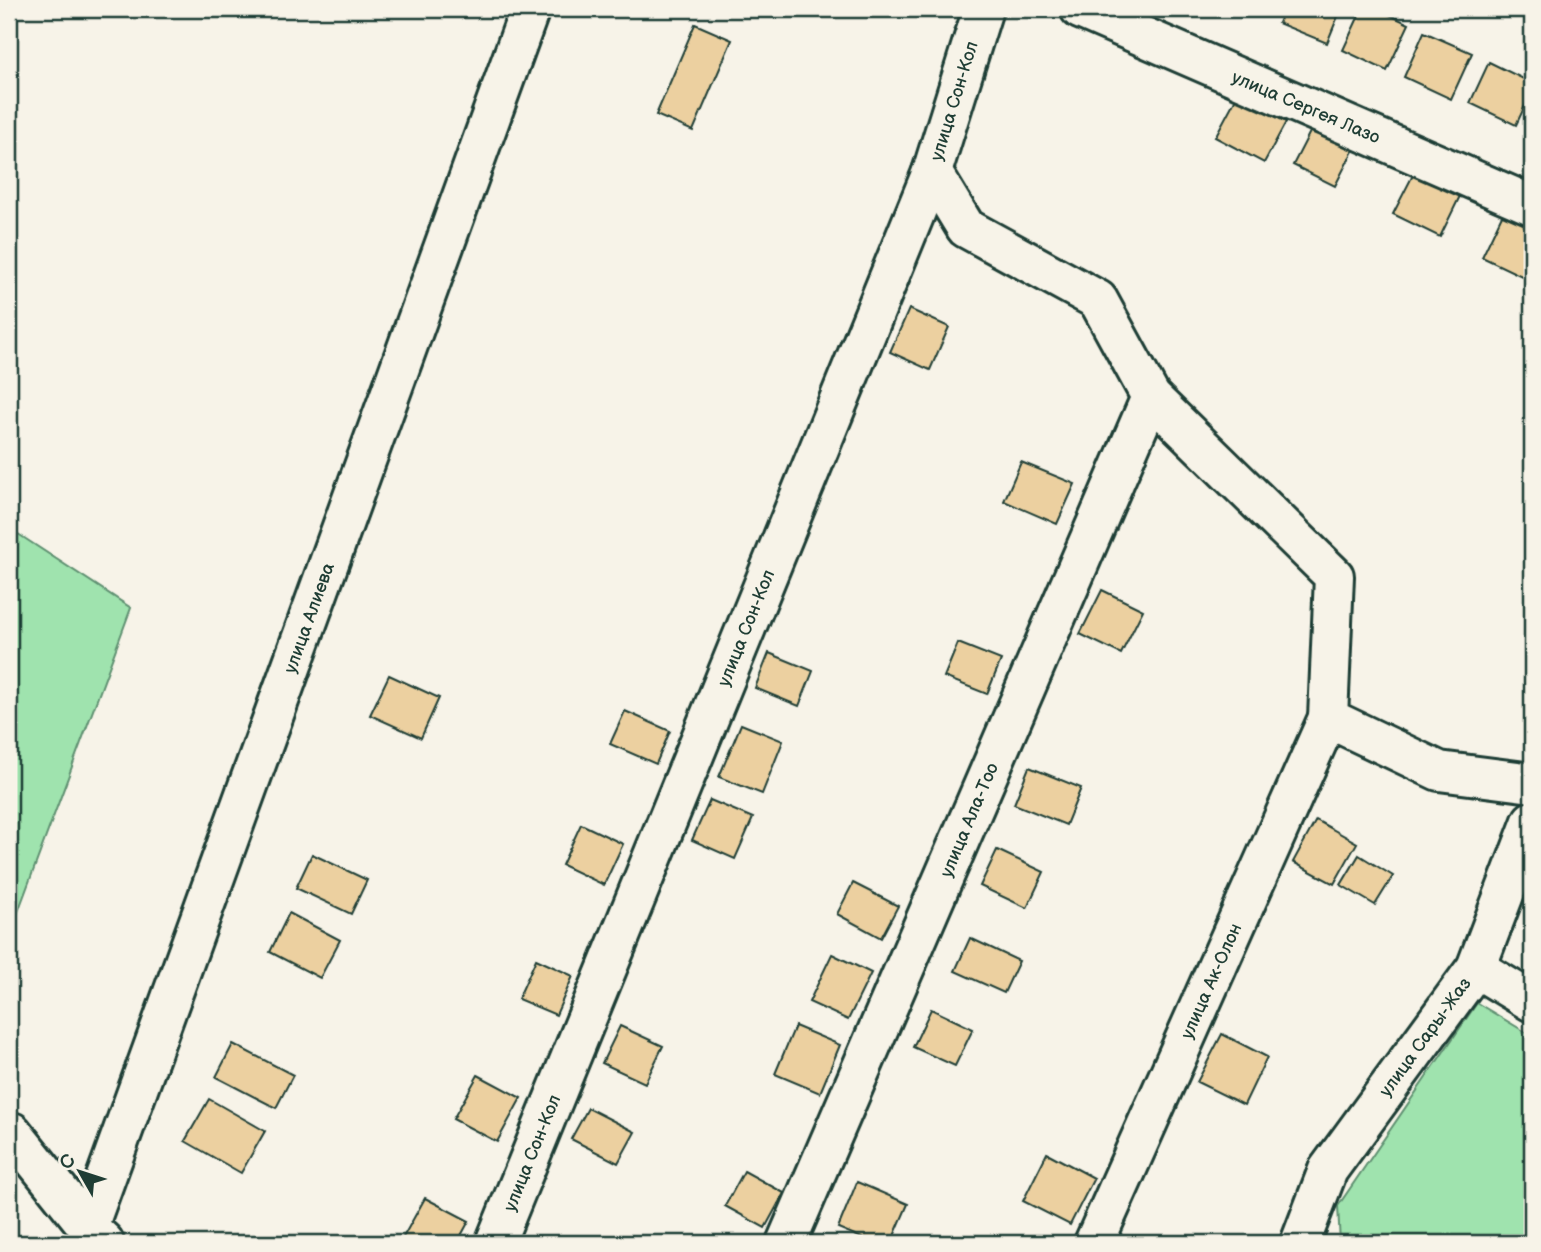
<svg xmlns="http://www.w3.org/2000/svg" width="1541" height="1252" font-family="'Balsamiq Sans',sans-serif">
<rect width="100%" height="100%" fill="#f7f3e8"/>
<filter id="ink" filterUnits="userSpaceOnUse"><feTurbulence type="fractalNoise" baseFrequency=".0143" numOctaves="2"/><feDisplacementMap in="SourceGraphic" scale="14" xChannelSelector="R" yChannelSelector="G"/><feConvolveMatrix kernelMatrix="1 2 1 2 8 2 1 2 1" color-interpolation-filters="sRGB"/></filter>
<g filter="url(#ink)">
<g fill="#9fe3ae" stroke="#5f9071" stroke-width="2">
<path d="M9 528 131 608 9 936Z"/>
<path d="M1477 1003 1532 1036V1243H1340L1338 1206Z"/>
</g>
<g fill="#ecd0a0" stroke="#1f3d34" stroke-width="2">
<path d="M1284 9H1341L1327 43 1278 23Z"/>
<path d="M1362 9H1377L1409 24 1387 71 1343 50Z"/>
<path d="M695 24 732 40 693 131 656 115Z"/>
<path d="M1424 32 1472 53 1451 99 1404 77Z"/>
<path d="M1489 62 1532 83V91L1516 125 1470 103Z"/>
<path d="M1237 96 1286 122 1264 163 1215 137Z"/>
<path d="M1312 128 1354 149 1335 186 1293 165Z"/>
<path d="M1414 173 1460 196 1440 237 1393 214Z"/>
<path d="M1503 213 1532 226V276L1530 280 1482 257Z"/>
<path d="M909 309 949 327 930 370 890 352Z"/>
<path d="M1021 462 1075 484 1057 524 1004 501Z"/>
<path d="M1102 590 1143 610 1121 654 1080 634Z"/>
<path d="M958 643 1001 660 987 694 944 677Z"/>
<path d="M769 653 813 671 799 706 755 688Z"/>
<path d="M389 675 439 698 421 738 370 715Z"/>
<path d="M625 711 670 731 656 764 610 744Z"/>
<path d="M741 724 783 741 762 794 719 777Z"/>
<path d="M1029 767 1081 788 1066 825 1014 804Z"/>
<path d="M710 800 753 818 735 859 692 840Z"/>
<path d="M1316 820 1357 843 1334 884 1293 862Z"/>
<path d="M581 824 623 844 604 885 562 865Z"/>
<path d="M997 850 1044 872 1027 908 980 886Z"/>
<path d="M312 854 367 880 351 914 296 888Z"/>
<path d="M1359 855 1393 876 1375 905 1341 885Z"/>
<path d="M853 883 898 906 881 938 837 914Z"/>
<path d="M289 913 340 940 320 978 270 952Z"/>
<path d="M970 938 1019 961 1004 993 955 971Z"/>
<path d="M832 954 871 973 848 1020 809 1002Z"/>
<path d="M536 959 573 976 556 1015 518 999Z"/>
<path d="M931 1009 973 1029 955 1066 913 1047Z"/>
<path d="M620 1026 663 1046 645 1083 602 1063Z"/>
<path d="M795 1026 840 1045 820 1093 775 1074Z"/>
<path d="M1222 1034 1267 1057 1244 1105 1197 1082Z"/>
<path d="M233 1044 293 1075 276 1108 216 1077Z"/>
<path d="M478 1075 521 1098 497 1142 453 1119Z"/>
<path d="M209 1099 265 1131 241 1173 185 1141Z"/>
<path d="M588 1108 635 1132 618 1163 571 1139Z"/>
<path d="M1047 1153 1094 1178 1070 1225 1023 1201Z"/>
<path d="M744 1171 784 1193 765 1228 725 1206Z"/>
<path d="M857 1182 908 1204 891 1243H874L838 1228Z"/>
<path d="M425 1198 469 1221 457 1243 401 1241Z"/>
</g>
<g fill="none" stroke-linecap="round" stroke-linejoin="round">
<defs>
<g id="minor">
<path d="M1080 9 1532 205"/>
<path d="M932 172 966 228 1098 300 1151 397 1334 576 1328 718 1439 771 1532 783"/>
<path d="M1476 968 1532 1002"/>
<path d="M12 1132 88 1227 104 1242"/>
<path d="M88 1227 530 9"/>
<path d="M495 1243 932 172 983 9"/>
<path d="M786 1243 1151 397"/>
<path d="M1094 1243 1328 718"/>
<path d="M1300 1243 1328 1170 1476 968 1532 821"/>
</g>
</defs>
<use href="#minor" stroke="#1f3d34" stroke-width="44"/>
<use href="#minor" stroke="#f7f3e8" stroke-width="38"/>
</g>
</g>
<g text-anchor="middle" stroke-width="7" stroke-linejoin="round" paint-order="stroke">
<g font-size="18" fill="#1f3d34" stroke="#f7f3e8">
<text transform="translate(954 101) rotate(-73)" y="6">улица Сон-Кол</text>
<text transform="translate(1306 107) rotate(23)" y="6">улица Сергея Лазо</text>
<text transform="translate(309 618) rotate(-70)" y="6">улица Алиева</text>
<text transform="translate(746 628) rotate(-68)" y="6">улица Сон-Кол</text>
<text transform="translate(969 820) rotate(-67)" y="6">улица Ала-Тоо</text>
<text transform="translate(1211 981) rotate(-66)" y="6">улица Ак-Олон</text>
<text transform="translate(1425 1037) rotate(-54)" y="6">улица Сары-Жаз</text>
<text transform="translate(532 1153) rotate(-68)" y="6">улица Сон-Кол</text>
</g>
</g>
<rect width="1541" height="1252" fill="none" stroke="#f7f3e8" stroke-width="35"/>
<rect x="18" y="18" width="1506" height="1217" fill="none" stroke="#1f3d34" stroke-width="2.5" filter="url(#ink)"/>
<g transform="translate(80 1172) rotate(309)" stroke="#f7f3e8" stroke-width="5" paint-order="stroke">
<path d="M0-5L12 26L0 18L-12 26Z" fill="#1f3d34"/>
<text y="-10" font-size="19" font-weight="bold" text-anchor="middle" fill="#1f3d34">С</text>
</g>
</svg>
